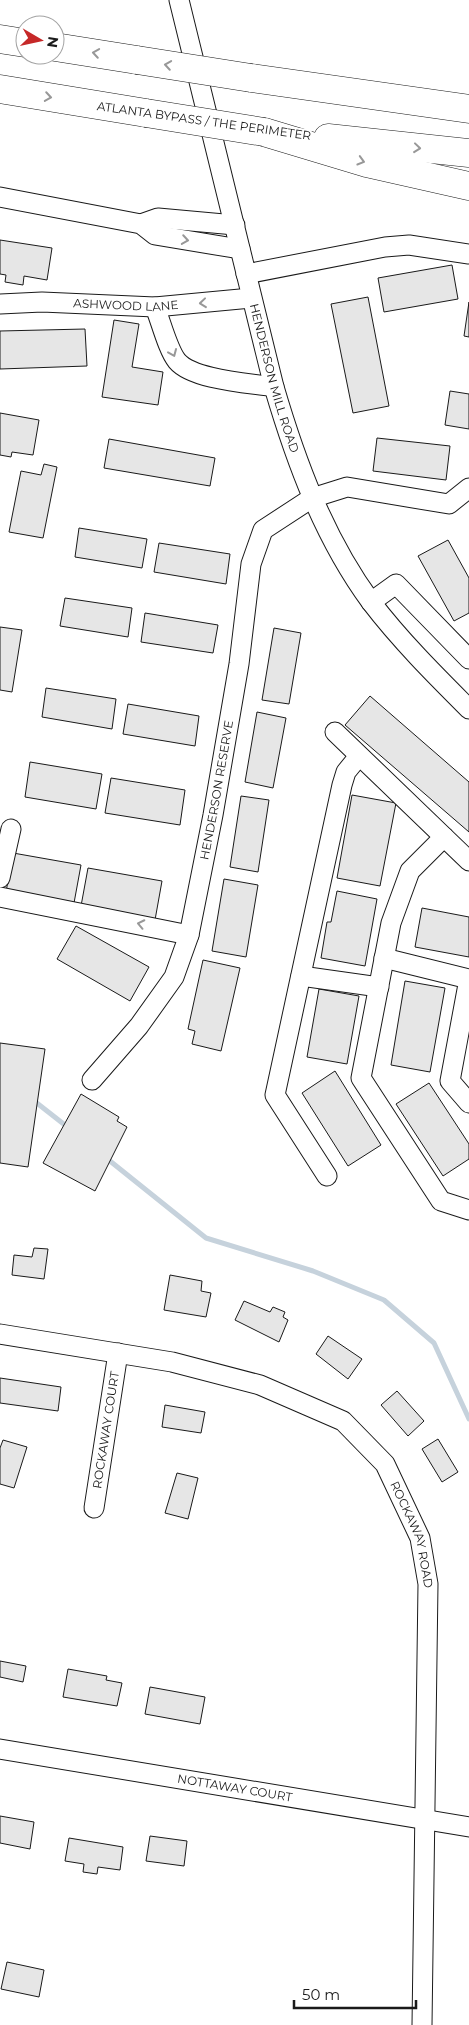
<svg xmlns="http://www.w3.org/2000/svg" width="469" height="2025" font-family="Montserrat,sans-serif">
<rect width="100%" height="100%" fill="#fff"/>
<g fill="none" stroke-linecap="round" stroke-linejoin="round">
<g stroke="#c6d2dc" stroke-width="5">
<path d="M33 1100 70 1129"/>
<path d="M105 1157 206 1238 313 1271 384 1300 434 1343 469 1419"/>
</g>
</g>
<g fill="#e6e6e6" stroke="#1a1a1a">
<path d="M0 240 52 248 47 280 24 276 23 285 5 282 6 275 0 274Z"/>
<path d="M452 265 458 299 384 312 378 278Z"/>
<path d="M368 297 389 406 353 413 331 304Z"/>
<path d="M469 302V337L464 336Z"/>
<path d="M114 320 139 324 132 367 163 372 158 405 102 397Z"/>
<path d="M85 329 87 366 0 369V331Z"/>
<path d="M450 391 469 394V429L445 425Z"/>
<path d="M0 413 39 420 33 455 12 452 11 457 0 455Z"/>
<path d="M377 438 450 446 446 480 373 471Z"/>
<path d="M109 439 215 458 210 486 104 468Z"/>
<path d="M44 464 57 467 43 538 9 532 21 471 41 475Z"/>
<path d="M79 528 147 539 142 568 75 557Z"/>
<path d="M448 540 469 578V613L454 621 418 556Z"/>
<path d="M159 543 230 554 226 584 154 572Z"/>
<path d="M65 598 132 608 128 637 60 626Z"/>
<path d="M145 613 218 625 213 653 141 642Z"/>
<path d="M0 627 22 630 12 692 0 690Z"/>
<path d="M274 628 301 633 289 704 262 700Z"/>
<path d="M46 688 116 699 112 729 42 717Z"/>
<path d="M370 696 469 782V832L345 725Z"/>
<path d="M128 704 199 716 195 746 123 734Z"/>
<path d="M257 712 286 718 273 788 245 782Z"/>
<path d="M30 762 102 774 96 809 25 797Z"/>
<path d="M111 778 185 790 180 825 105 813Z"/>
<path d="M352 795 396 803 380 886 337 878Z"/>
<path d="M241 796 269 800 258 872 230 867Z"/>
<path d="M13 853 81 865 74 903 6 892Z"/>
<path d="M88 868 162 881 155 920 81 906Z"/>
<path d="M224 879 258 885 246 957 212 951Z"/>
<path d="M337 891 377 899 365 966 321 958 327 922H331Z"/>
<path d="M422 908 469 917V957L415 947Z"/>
<path d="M76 926 149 967 130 1001 57 959Z"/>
<path d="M203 960 240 968 221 1051 192 1044 195 1031 188 1029Z"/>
<path d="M405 981 445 988 430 1072 391 1065Z"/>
<path d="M319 989 359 996 347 1064 307 1057Z"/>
<path d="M0 1043 45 1049 28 1167 0 1163Z"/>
<path d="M335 1071 381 1145 348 1166 302 1093Z"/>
<path d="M429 1083 469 1144V1159L443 1176 396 1104Z"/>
<path d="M81 1094 119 1117 117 1121 127 1127 95 1191 43 1163Z"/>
<path d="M34 1248 48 1249 44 1279 12 1275 14 1255 32 1257Z"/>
<path d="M170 1275 202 1281 201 1291 211 1293 206 1317 164 1310Z"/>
<path d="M244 1301 270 1312 273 1307 285 1312 283 1317 288 1320 279 1342 235 1320Z"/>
<path d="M328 1336 362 1359 348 1379 316 1354Z"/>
<path d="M0 1378 61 1387 58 1411 0 1403Z"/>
<path d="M397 1391 424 1421 408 1436 381 1405Z"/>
<path d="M165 1405 205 1412 201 1433 162 1427Z"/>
<path d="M438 1439 458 1472 442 1482 422 1449Z"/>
<path d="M3 1440 27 1447 14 1488 0 1484V1448Z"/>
<path d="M177 1473 198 1478 188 1519 165 1513Z"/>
<path d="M0 1661 26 1666 23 1682 0 1677Z"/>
<path d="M68 1669 107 1676 106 1680 122 1683 117 1706 63 1697Z"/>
<path d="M150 1687 205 1697 200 1724 145 1714Z"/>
<path d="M0 1816 34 1822 30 1849 0 1843Z"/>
<path d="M150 1836 187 1841 184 1866 146 1861Z"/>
<path d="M69 1838 123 1847 120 1870 98 1867 97 1874 83 1872 84 1864 65 1861Z"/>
<path d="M7 1962 44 1970 39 1997 1 1989Z"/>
</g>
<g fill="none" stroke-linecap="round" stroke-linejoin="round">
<defs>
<g id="minor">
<path id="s1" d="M179 0 274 387C296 462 324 538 371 602 400 640 435 675 469 709"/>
<path d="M0 197 141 224 155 235 240 249"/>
<path d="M141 224 158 218 235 225"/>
<path d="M246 274 385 247 409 245 469 254"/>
<path id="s2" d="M0 304 42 302 155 307 251 298"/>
<path d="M155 307C161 322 168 350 177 361 193 380 250 383 274 387"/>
<path d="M371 602 396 584 469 659"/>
<path d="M335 732 469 861"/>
<path d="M444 837 410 871 391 923 361 1078 441 1201 469 1210"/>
<path d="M0 878 11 829"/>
<path d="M0 897 189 935"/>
<path d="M384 958 469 979 450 1081 469 1103"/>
<path d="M301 976 379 987"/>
<path id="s3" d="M92 1080 139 1026 174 977 189 935 213 815 239 664 251 564 263 530 312 498 347 487 449 504 469 488"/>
<path d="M327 1176 275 1095 342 785 346 772 359 756"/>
<path id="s4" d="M0 1334 172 1362 260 1385 343 1421 385 1464 420 1538 428 1584 422 2025"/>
<path id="s5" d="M94 1508 118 1353"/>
<path id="s6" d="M0 1749 469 1827"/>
</g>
<g id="highway">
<path d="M0 39 25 43"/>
<path d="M55 47 137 60"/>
<path d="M251 78 469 109"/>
<path d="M0 89 146 113"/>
<path d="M264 132 367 163 469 186"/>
<path d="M328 138 469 153"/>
</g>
</defs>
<use href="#minor" stroke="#1a1a1a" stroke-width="21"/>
<use href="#highway" stroke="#1a1a1a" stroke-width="29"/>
<use href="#minor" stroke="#fff" stroke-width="19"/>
<use href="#highway" stroke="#fff" stroke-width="28"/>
<defs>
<g id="highway-bridge">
<path d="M137 60 251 78"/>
<path d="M146 113 264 132"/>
</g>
</defs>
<use href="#highway-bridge" stroke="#1a1a1a" stroke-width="29" stroke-linecap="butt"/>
<use href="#highway-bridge" stroke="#fff" stroke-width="28"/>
</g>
<defs><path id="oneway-chevron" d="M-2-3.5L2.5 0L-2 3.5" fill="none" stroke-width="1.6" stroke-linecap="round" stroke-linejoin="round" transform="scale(1.25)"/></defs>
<g stroke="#989898">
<use href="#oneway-chevron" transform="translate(96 53) rotate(-171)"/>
<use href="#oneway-chevron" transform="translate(168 65) rotate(-171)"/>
<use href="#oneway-chevron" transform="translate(48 97) rotate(9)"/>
<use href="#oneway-chevron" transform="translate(417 148) rotate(6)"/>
<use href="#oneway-chevron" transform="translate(361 161) rotate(16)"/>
<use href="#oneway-chevron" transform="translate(185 240) rotate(9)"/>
<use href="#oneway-chevron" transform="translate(203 303) rotate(174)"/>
<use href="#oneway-chevron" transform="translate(173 353) rotate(67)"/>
<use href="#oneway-chevron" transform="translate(141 924) rotate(-168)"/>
</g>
<g text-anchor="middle" stroke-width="4" stroke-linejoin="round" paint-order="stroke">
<g font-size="12" fill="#1a1a1a" stroke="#fff">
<text transform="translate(204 121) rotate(8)" y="4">ATLANTA BYPASS / THE PERIMETER</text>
<text dy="4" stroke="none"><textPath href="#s2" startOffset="126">ASHWOOD LANE</textPath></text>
<text dy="4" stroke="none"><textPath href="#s1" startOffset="390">HENDERSON MILL ROAD</textPath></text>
<text dy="4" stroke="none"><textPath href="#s3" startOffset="324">HENDERSON RESERVE</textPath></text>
<text dy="4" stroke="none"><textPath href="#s5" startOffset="79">ROCKAWAY COURT</textPath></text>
<text dy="4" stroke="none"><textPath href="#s4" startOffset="492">ROCKAWAY ROAD</textPath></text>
<text dy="4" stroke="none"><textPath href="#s6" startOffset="238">NOTTAWAY COURT</textPath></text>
</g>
</g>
<g transform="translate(40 40) rotate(99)"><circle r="24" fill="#ffffff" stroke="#a3a3a3"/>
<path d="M0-4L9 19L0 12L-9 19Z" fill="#c62828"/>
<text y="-8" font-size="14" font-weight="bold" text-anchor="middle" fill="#1a1a1a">N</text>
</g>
<path d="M294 2000v8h122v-8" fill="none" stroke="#1a1a1a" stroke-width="2.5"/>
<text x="302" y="2000" font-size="15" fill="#1a1a1a" stroke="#ffffff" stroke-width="4" paint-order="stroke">50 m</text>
</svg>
